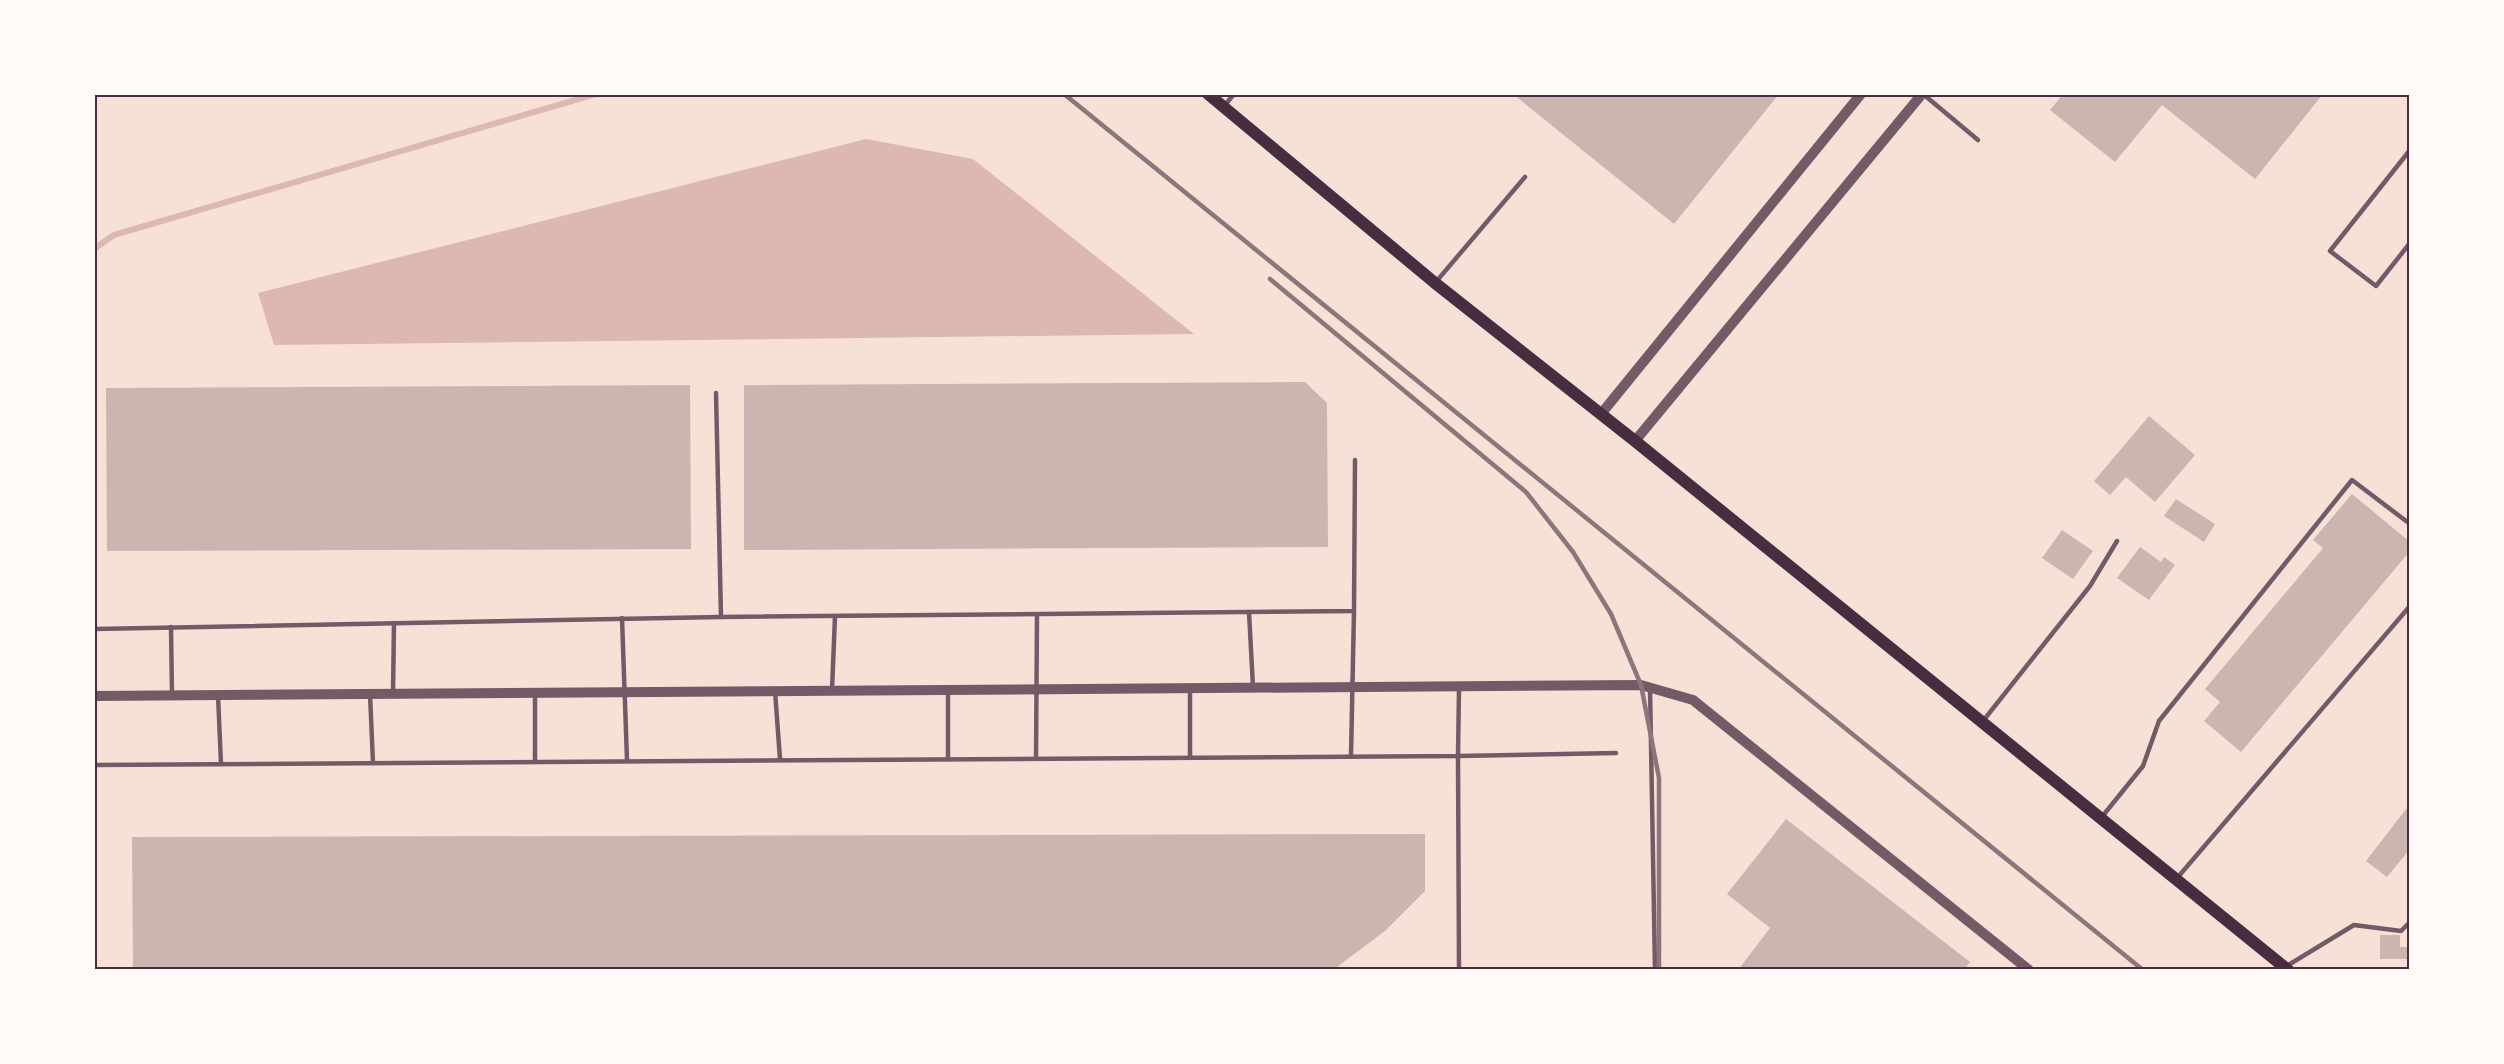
<svg xmlns="http://www.w3.org/2000/svg" width="2504" height="1064" font-family="'PT Serif',serif">
<rect width="100%" height="100%" fill="#f7e1d7"/>
<path fill="#dcb8b0" d="M866 139 973 159 1194 334 274 345 258 293Z"/>
<g fill="none" stroke-linecap="round" stroke-linejoin="round">
<path stroke="#dcb8b0" stroke-width="6" d="M94 249 114 235 596 94"/>
</g>
<g fill="#ccb4b1">
<path d="M1513 94H1779L1674 224Z"/>
<path d="M2063 94H2323L2255 179 2162 105 2115 162 2050 110Z"/>
<path d="M1305 382 1327 403 1328 547 744 550V385Z"/>
<path d="M690 385 691 549 107 551 106 388Z"/>
<path d="M2149 416 2195 455 2155 502 2126 477 2110 495 2094 481Z"/>
<path d="M2352 494 2410 542V551L2241 752 2204 721 2220 702 2205 689 2323 548 2313 540Z"/>
<path d="M2176 499 2215 524 2204 542 2164 516Z"/>
<path d="M2062 530 2093 551 2073 579 2042 558Z"/>
<path d="M2140 547 2161 562 2164 557 2175 565 2149 600 2117 578Z"/>
<path d="M2406 809 2410 811V849L2387 877 2366 861Z"/>
<path d="M1786 819 1970 962 1964 970H1738L1770 928 1727 894Z"/>
<path d="M1425 834V891L1385 931 1333 970H133L132 837Z"/>
<path d="M2380 935H2400V947H2410V959H2380Z"/>
</g>
<g fill="none" stroke-linecap="round" stroke-linejoin="round">
<g stroke="#755966" stroke-width="4.5">
<path d="M1923 94 1978 140"/>
<path d="M1225 105 1234 94"/>
<path d="M2410 150 2330 251 2376 286 2410 243"/>
<path d="M1435 283 1525 177"/>
<path d="M716 393 721 617"/>
<path d="M1249 612 1253 687"/>
<path d="M622 618 627 760"/>
<path d="M171 627 172 694"/>
<path d="M94 629 721 617 1354 611 1355 460"/>
<path d="M1650 687 1655 970"/>
<path d="M948 689V758"/>
<path d="M832 690 835 616"/>
<path d="M1190 690V757"/>
<path d="M775 691 780 759"/>
<path d="M535 692V760"/>
<path d="M370 694 373 763"/>
<path d="M393 694 394 623"/>
<path d="M218 695 221 764"/>
<path d="M1983 721 2090 586 2117 541"/>
<path d="M1351 756 1354 611"/>
<path d="M1036 758 1037 614"/>
<path d="M94 765 1458 756 1459 688"/>
<path d="M2101 818 2143 766 2159 721 2352 480 2410 524"/>
<path d="M2178 877 2410 606"/>
<path d="M2285 967 2354 925 2401 931 2410 922"/>
<path d="M1459 970 1458 756 1616 753"/>
</g>
<g stroke="#755966" stroke-width="10">
<path d="M1601 414 1861 94"/>
<path d="M1635 441 1922 94"/>
<path d="M94 696 1641 685 1693 700 2029 970"/>
</g>
<path stroke="#4a2c40" stroke-width="12" d="M1208 94 1435 283 1635 441 2288 970"/>
<g stroke="#8f747c" stroke-width="4.5">
<path d="M1064 94 2143 970"/>
<path d="M1270 279 1526 492 1573 552 1611 614 1641 685 1659 778V970"/>
</g>
</g>
<rect width="2504" height="1064" fill="none" stroke="#fffaf5" stroke-width="192"/>
<rect x="96" y="96" width="2312" height="872" fill="none" stroke="#4a2c40" stroke-width="2"/>
</svg>
